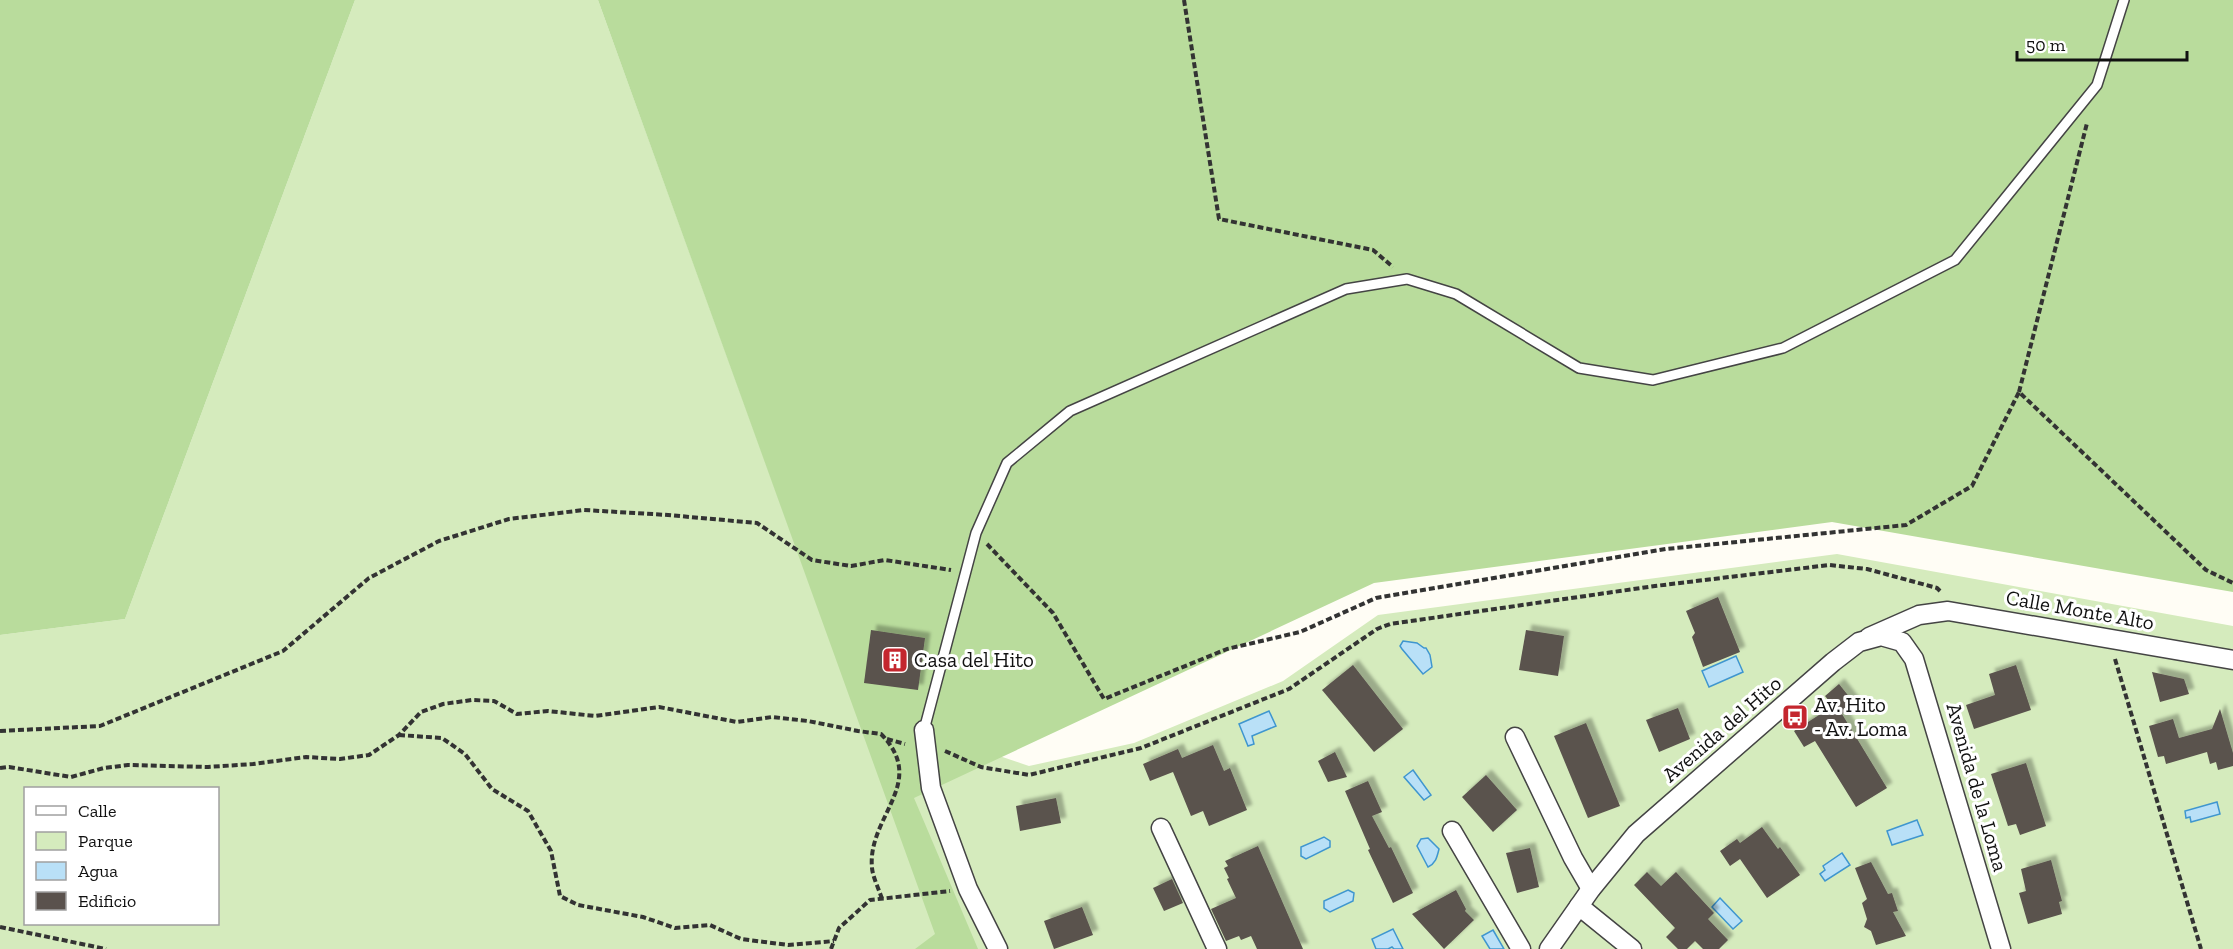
<svg xmlns="http://www.w3.org/2000/svg" width="2233" height="949" font-family="'Zilla Slab',serif">
<defs>
<filter id="shadow"><feDropShadow dx="5.5" dy="-5.5" stdDeviation="1.5" flood-color="#0004"/></filter>
</defs>
<rect width="100%" height="100%" fill="#fffdf5"/>
<path fill="#d5ebbd" fill-rule="evenodd" d="M355 0H598L854 707 1029 766 1134 743 1283 681 1378 615 1837 554 2233 626V949H0V635L125 619ZM26 788H218V924H26Z"/>
<g fill="#b9dc9c">
<path d="M0 0H355L125 619 0 635Z"/>
<path d="M598 0H2233V592L1832 522 1374 583 914 798 978 949H915L935 934Z"/>
</g>
<g fill="#b9e0f7" stroke="#3f96cf" stroke-width="1.5">
<path d="M1403 641 1417 643 1424 648H1426L1430 655 1432 667 1423 674 1402 649 1400 646Z"/>
<path d="M1736 656 1743 672 1709 687 1702 671Z"/>
<path d="M1269 711 1276 726 1252 736 1254 744 1248 746 1239 724Z"/>
<path d="M1413 770 1431 795 1424 800 1404 777Z"/>
<path d="M2217 802 2220 814 2191 822 2190 817 2186 818 2185 811Z"/>
<path d="M1917 820 1923 835 1892 845 1887 831Z"/>
<path d="M1324 837 1330 841V847L1306 859 1301 856V847Z"/>
<path d="M1428 838 1439 849C1437 857 1436 863 1428 867L1417 846 1421 839Z"/>
<path d="M1842 853 1850 865 1825 881 1820 874 1825 870 1823 866Z"/>
<path d="M1348 890 1354 893 1353 901 1330 912 1324 908V901Z"/>
<path d="M1720 898 1742 921 1733 929 1712 907Z"/>
<path d="M1393 929 1403 949H1394L1392 947 1388 949H1376L1372 939Z"/>
<path d="M1493 930 1504 949H1490L1482 936Z"/>
</g>
<g fill="#5a524d" filter="url(#shadow)">
<path d="M1718 597 1740 652 1703 667 1692 637 1695 633 1686 611Z"/>
<path d="M871 630 925 638 918 690 864 683Z"/>
<path d="M1526 630 1564 636 1558 676 1519 670Z"/>
<path d="M1353 665 1403 729 1374 752 1322 690Z"/>
<path d="M2016 665 2031 710 1974 729 1966 705 1995 695 1989 674Z"/>
<path d="M2152 672 2184 679 2189 694 2160 702Z"/>
<path d="M1839 684 1855 704 1842 714 1887 788 1856 807 1815 741 1804 747 1794 731 1833 706 1825 696Z"/>
<path d="M1678 708 1690 739 1659 752 1646 720Z"/>
<path d="M2220 709 2233 753V766L2218 770 2216 762 2210 764 2207 752 2166 764 2164 756 2158 757 2149 726 2173 719 2179 738 2212 729Z"/>
<path d="M1586 723 1620 806 1588 818 1554 736Z"/>
<path d="M1213 745 1224 771 1230 768 1247 810 1209 826 1203 811 1191 816 1173 772 1150 781 1143 764 1178 749 1182 758Z"/>
<path d="M1335 752 1347 777 1328 782 1318 761Z"/>
<path d="M2026 763 2046 826 2020 835 2016 824 2008 826 1991 774Z"/>
<path d="M1486 775 1517 810 1493 832 1462 797Z"/>
<path d="M1368 781 1382 812 1372 816 1389 848 1391 847 1413 893 1393 903 1368 850 1370 849 1345 791Z"/>
<path d="M1056 798 1061 823 1020 831 1016 806Z"/>
<path d="M1762 827 1778 849 1780 847 1800 875 1767 898 1740 859 1730 866 1720 851 1737 839 1740 843Z"/>
<path d="M1258 846 1265 862 1303 949H1257L1251 936 1241 940 1239 936 1226 941 1211 909 1236 898 1227 879 1229 878 1224 868 1228 866 1225 861Z"/>
<path d="M1530 848 1539 887 1517 893 1506 853Z"/>
<path d="M2051 860 2062 901 2059 902 2062 914 2028 924 2019 893 2026 891 2021 869Z"/>
<path d="M1871 862 1888 894 1892 893 1898 911 1893 912 1906 936 1876 945 1871 931 1864 927 1867 919 1862 903 1867 899 1855 868Z"/>
<path d="M1647 872 1661 886 1676 872 1714 913 1708 919 1728 940 1719 949H1703L1695 941 1687 949H1678L1666 937 1675 928 1634 885Z"/>
<path d="M1172 879 1183 903 1164 911 1153 888Z"/>
<path d="M1456 890 1466 909 1465 911 1474 920 1444 949 1412 914Z"/>
<path d="M1082 907 1093 935 1054 949 1044 921Z"/>
</g>
<g fill="none" stroke-linecap="round" stroke-linejoin="round">
<defs>
<path id="service" d="M924 730 976 533 1007 463 1070 411 1346 289 1407 279 1456 294 1579 368 1653 380 1783 348 1955 260 2097 85 2124 0"/>
<g id="minor">
<path d="M1869 637 1919 615 1948 611 2233 660"/>
<path d="M924 730 931 788 968 889 998 949"/>
<path d="M1515 737 1573 858 1591 889"/>
<path d="M1161 828 1217 949"/>
<path d="M1452 831 1521 949"/>
<path d="M1579 906 1632 949"/>
<path d="M1549 949 1591 889 1636 834 1833 662 1859 642 1881 636 1902 642 1914 659 2001 949"/>
</g>
</defs>
<use href="#service" stroke="#444" stroke-width="12"/>
<use href="#minor" stroke="#444" stroke-width="21"/>
<g stroke="#333" stroke-width="4" stroke-dasharray="6 3" stroke-linecap="butt">
<path d="M1184 0 1219 219 1373 250 1393 267"/>
<path d="M2019 392 2087 123"/>
<path d="M987 544 1053 613 1104 699 1227 649 1300 632 1376 598 1666 549 1906 525 1972 486 2019 392 2206 570 2233 583"/>
<path d="M2115 659 2201 949"/>
<path d="M0 731 100 726 283 651 369 578 439 541 509 519 584 510 668 515 757 523 812 560 851 566 885 560 951 570"/>
<path d="M399 735 442 738 465 754 492 789 528 811 551 851 560 896 578 905 643 917 675 928 710 925 741 939 788 945 834 941"/>
<path d="M887 739 905 744"/>
<path d="M945 751 981 767 1029 775 1141 748 1289 689 1377 629 1390 624 1655 586 1829 565 1867 569 1937 588 1941 592"/>
<path d="M0 768 9 767 71 777 104 768 128 765 208 767 253 764 306 757 340 759 369 755 399 735 421 712 443 704 472 700 494 701 517 714 548 711 595 716 659 707 737 722 772 717 808 721 858 731 881 734C929 783 867 816 872 868 873 878 879 889 882 899"/>
<path d="M0 927 106 949"/>
<path d="M831 949 839 928 870 900 950 891"/>
</g>
<use href="#service" stroke="#fff" stroke-width="9"/>
<use href="#minor" stroke="#fff" stroke-width="18"/>
</g>
<defs>
<symbol id="building-square" viewBox="-11 -11 22 22"><rect x="-9" y="-9" width="18" height="18" rx="4" fill="#c4262e" stroke="#fff"/><path d="M-4-6H4V6H1V3H-1V6H-4ZM-2.5-4.3h1.7v1.8h-1.7ZM.8-4.3h1.7v1.8H.8ZM-2.5-1h1.7V.8h-1.7ZM.8-1h1.7V.8H.8Z" fill="#fff"/></symbol>
<symbol id="bus-square" viewBox="-11 -11 22 22"><rect x="-9" y="-9" width="18" height="18" rx="4" fill="#c4262e" stroke="#fff"/><path d="M-5-6H5V4H4V6H2V4H-2V6H-4V4H-5ZM-3.5-4V0h7V-4ZM-3.5 1.2v1.5H-2V1.2ZM2 1.2v1.5H3.5V1.2Z" fill="#fff"/></symbol>
</defs>
<g fill-rule="evenodd">
<use href="#building-square" x="880" y="645" width="30" height="30"/>
<use href="#bus-square" x="1780" y="702" width="30" height="30"/>
</g>
<g text-anchor="middle" stroke-width="6" stroke-linejoin="round" paint-order="stroke">
<g font-size="21" fill="#111" stroke="#fff">
<text transform="translate(2080 610) rotate(10)" y="7">Calle Monte Alto</text>
<text transform="translate(1722 729) rotate(-41)" y="7">Avenida del Hito</text>
<text transform="translate(1977 787) rotate(74)" y="7">Avenida de la Loma</text>
</g>
<g font-size="21" fill="#111" stroke="#fff" text-anchor="start">
<text x="914" y="667">Casa del Hito</text>
<text x="1814" y="712">Av. Hito<tspan x="1814" dy="24">- Av. Loma</tspan></text>
</g>
</g>
<rect x="24" y="787" width="195" height="138" fill="#ffffff" stroke="#a0a0a0" stroke-width="1.5"/>
<rect x="36" y="806" width="30" height="9" fill="#ffffff" stroke="#a0a0a0" stroke-width="1.5"/>
<text x="78" y="817" font-size="18" fill="#111111">Calle</text>
<rect x="36" y="832" width="30" height="18" fill="#d5ebbd" stroke="#a0a0a0" stroke-width="1.5"/>
<text x="78" y="847" font-size="18" fill="#111111">Parque</text>
<rect x="36" y="862" width="30" height="18" fill="#b9e0f7" stroke="#a0a0a0" stroke-width="1.5"/>
<text x="78" y="877" font-size="18" fill="#111111">Agua</text>
<rect x="36" y="892" width="30" height="18" fill="#5a524d" stroke="#a0a0a0" stroke-width="1.5"/>
<text x="78" y="907" font-size="18" fill="#111111">Edificio</text>
<path d="M2017 51v9h170v-9" fill="none" stroke="#111111" stroke-width="3"/>
<text x="2026" y="51" font-size="18" fill="#111111" stroke="#ffffff" stroke-width="4.5" paint-order="stroke">50 m</text>
</svg>
